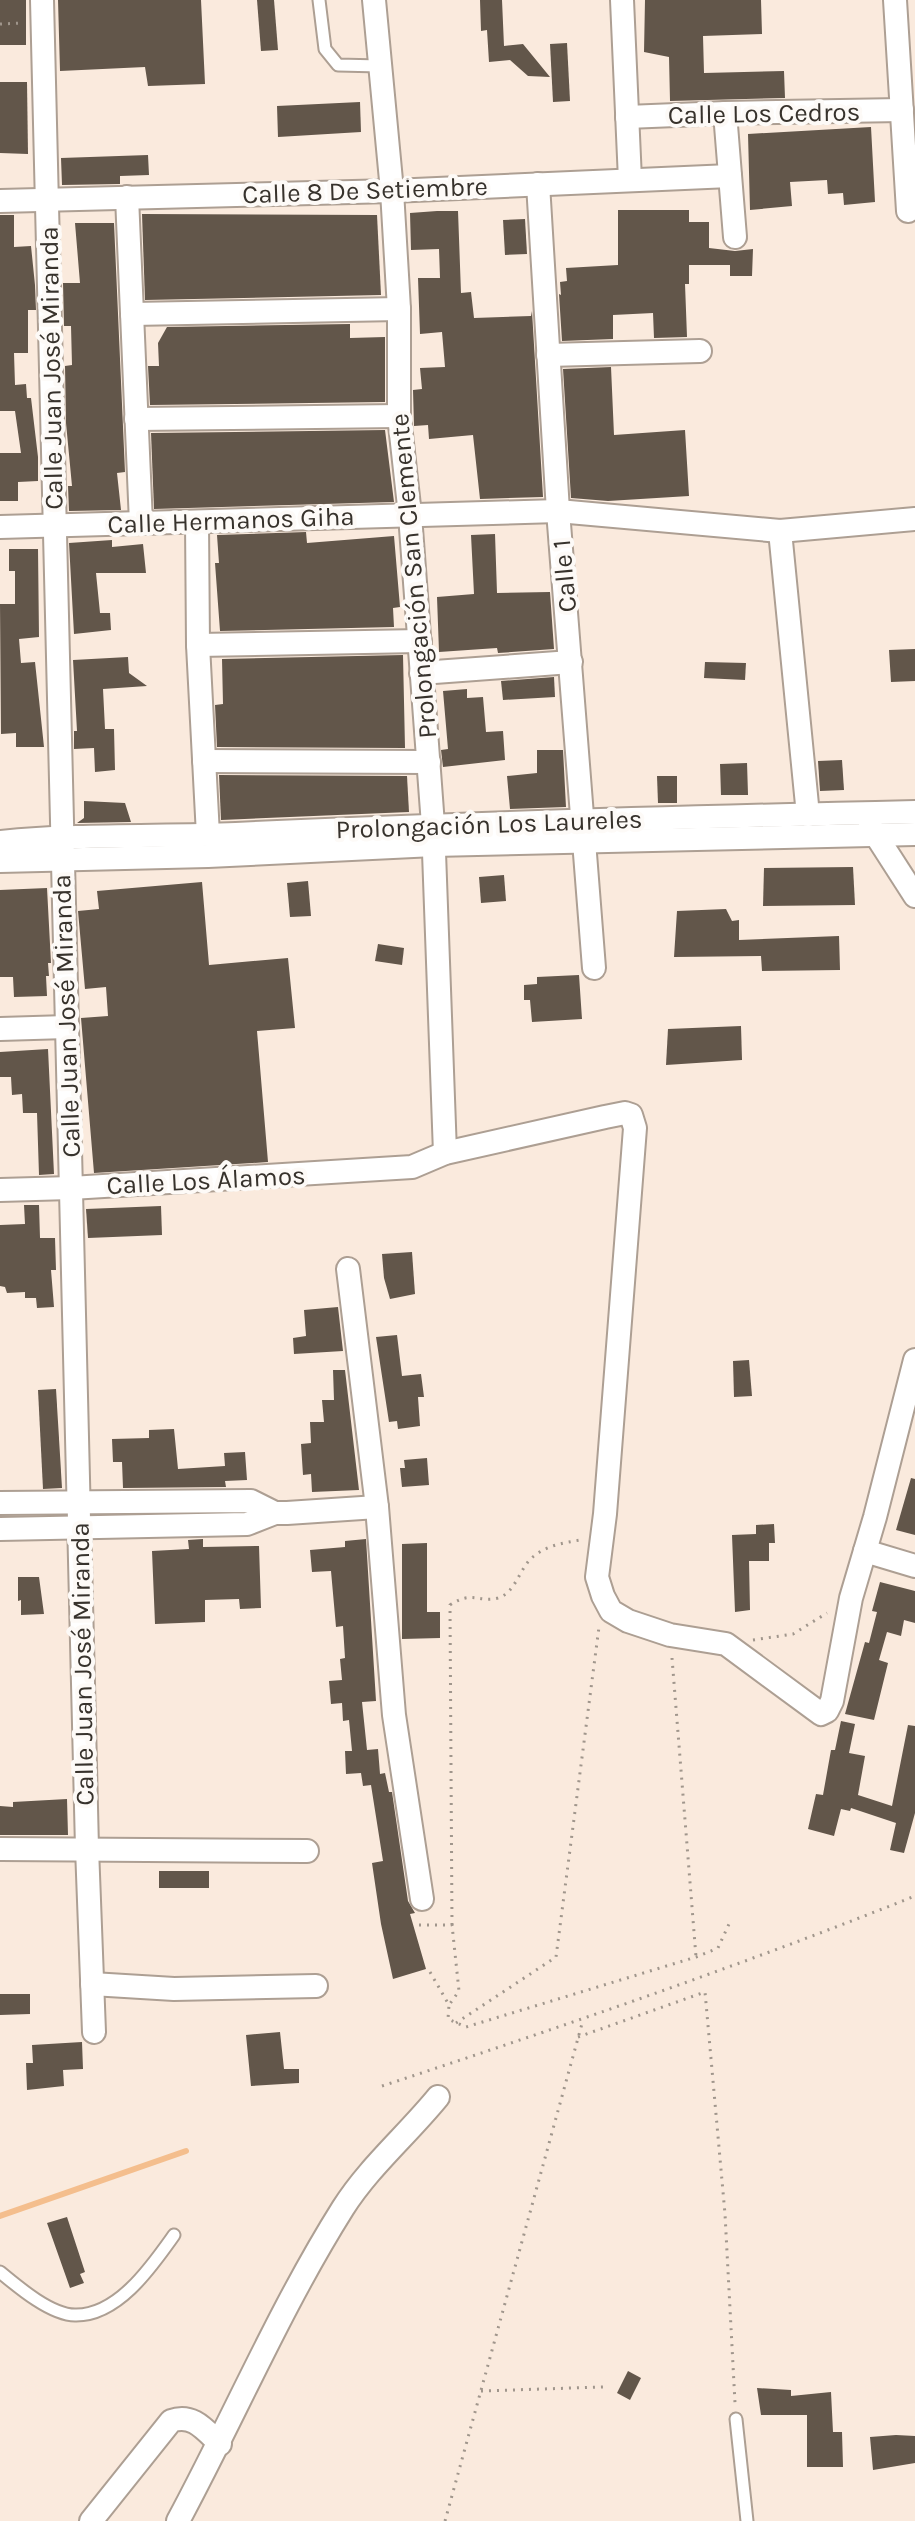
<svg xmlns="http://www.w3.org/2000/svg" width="915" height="2521" font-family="Karla,sans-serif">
<rect width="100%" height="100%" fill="#faeadd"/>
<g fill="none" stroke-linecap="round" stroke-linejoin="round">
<path stroke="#f4be8d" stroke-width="6" d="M0 2216 186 2151"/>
</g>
<g fill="#62564a">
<rect x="0" y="0" width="26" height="45"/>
<path d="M58 0H201L205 84 148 86 145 67 60 71Z"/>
<path d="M257 0H274L278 50 261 51Z"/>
<path d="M480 0H502L504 46 523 44 550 77 528 76 510 60 489 62 487 30 481 31Z"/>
<path d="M645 0H761L762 34 703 36 704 73 784 71 785 98 670 101 669 57 644 52Z"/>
<path d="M567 43 570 101 553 102 550 44Z"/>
<path d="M0 82H27L28 154 0 153Z"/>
<path d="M360 102 361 132 278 137 277 106Z"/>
<path d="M871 127 875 202 844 205 843 193 828 194 827 180 790 182 792 206 750 210 748 134Z"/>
<path d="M148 155 149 175 120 176V184L62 185 61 158Z"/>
<path d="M618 210H689V222H709V248L735 251 753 249 752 276H730V265H689V284H685L687 337 654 338 653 313 613 315V339L562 341 559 294 561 295 560 282 567 281 566 268 618 265Z"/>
<path d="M437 211H458L461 293 471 292 474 318 531 316 532 311 543 497 480 499 473 435 429 439 428 425 414 426 413 390 422 389 420 368 445 367 442 332 420 334 418 278H440L439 249 411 250 410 213Z"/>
<path d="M142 214 377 215 381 295 145 300Z"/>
<path d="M0 215H14V247L31 246 35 285 36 310H28V353H14L15 385 26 384 27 398H31L38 457V481L18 482V501H0V453H21L15 411H0Z"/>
<path d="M525 219 527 254 505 255 503 220Z"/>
<path d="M75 223H114L125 472 117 473 121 510 69 511 68 486H72L66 423 65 366 72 365 71 326H64L63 283H80Z"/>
<path d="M350 324V338L385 337V402L150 405 148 366H159L158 343 167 327Z"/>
<path d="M611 367 614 435 685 430 689 496 608 501 571 498 563 369Z"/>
<path d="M385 430 394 502 154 509 151 433Z"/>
<path d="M306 532 307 543 394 536 400 607 393 608 394 627 220 631 215 563H219L217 535Z"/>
<path d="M495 534 497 593 550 592 554 649 498 653 497 648 439 652 437 597 474 594 471 535Z"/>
<path d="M112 540V547L143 544 146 573H96L100 613H110L111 630 74 634 69 543Z"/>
<path d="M9 549H38L39 637 19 639 21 663 35 662 44 747H16V733L1 734 0 604H15V571H9Z"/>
<path d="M915 649V681L891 682 889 650Z"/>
<path d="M403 655 405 748 217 747 215 705 223 704 222 659Z"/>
<path d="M128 657 129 673 147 686 103 689 105 729H114L115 770 95 772 94 748 74 749V731H77L73 660Z"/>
<path d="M705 662 746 663 745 680 704 678Z"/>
<path d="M554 677 555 697 503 700 501 681Z"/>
<path d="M467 689V698L483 697 486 732 503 731 505 760 443 767 441 750 448 749 443 691Z"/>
<path d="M537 750H563L566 807 510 809 507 776 537 773Z"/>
<path d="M842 760 844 790 820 791 818 761Z"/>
<path d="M747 763 748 795H721L720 764Z"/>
<path d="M219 775 407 776 409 812 221 820Z"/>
<path d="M657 776H677V803H658Z"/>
<path d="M84 801 125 803 131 822 77 823 84 818Z"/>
<path d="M853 867 855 905 763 906 764 868Z"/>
<path d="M504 875 506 901 481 903 479 877Z"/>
<path d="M308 881 311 916 290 917 287 883Z"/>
<path d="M202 882 209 965 288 958 295 1028 257 1031 268 1162 94 1173 81 1018 108 1016 106 987 85 989 78 911 99 909 97 891Z"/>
<path d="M47 888 51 963H48L49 976H46L47 996 14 997 13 977H0V890Z"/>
<path d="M726 909 732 921 739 920V940L839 936 840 970 762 971 761 956 674 957 677 911Z"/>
<path d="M378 944 404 948 402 965 375 961Z"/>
<path d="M579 975 582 1019 532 1022 530 1000H524V985L537 984V977Z"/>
<path d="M741 1026 742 1060 666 1065 668 1029Z"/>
<path d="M48 1049 54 1174 39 1175 37 1113H23L22 1094 12 1095 11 1077H0V1052Z"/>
<path d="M24 1205H39L40 1238H55L56 1270H51L54 1307 37 1308 36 1298H25V1292L7 1293 5 1287 0 1286V1225L25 1224Z"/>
<path d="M161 1206 162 1235 88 1238 86 1209Z"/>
<path d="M412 1252 415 1294 390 1299 384 1278 382 1254Z"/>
<path d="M338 1307 343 1351 294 1354 293 1338 306 1336 304 1310Z"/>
<path d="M397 1335 402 1376 421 1374 424 1397H418L420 1426 398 1429 397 1421 389 1422 376 1337Z"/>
<path d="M749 1360 752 1396 734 1397 733 1361Z"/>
<path d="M333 1370H345L359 1490 312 1492 311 1474 303 1475 301 1444 311 1443 310 1422H324L322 1400H334Z"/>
<path d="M56 1389 62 1488 43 1489 38 1390Z"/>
<path d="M174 1429 178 1469 225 1466 224 1453 245 1452 247 1480 225 1481 226 1487 123 1488 122 1462H113L112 1439 149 1438V1430Z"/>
<path d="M427 1458 429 1485 402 1487 400 1468H405L404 1460Z"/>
<path d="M911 1478 915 1479V1535L896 1530Z"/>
<path d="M774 1524 775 1543H769V1561H749L750 1610 735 1612 732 1535 756 1534V1525Z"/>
<path d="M203 1539V1547L259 1546 261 1608 240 1609 239 1599 205 1600V1622L155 1624 152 1551 189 1549 188 1540Z"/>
<path d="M366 1539 376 1701 362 1702 367 1750 378 1749 380 1774 385 1773 389 1792H392L408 1901 415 1913 410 1914 426 1969 393 1979 381 1924 372 1863 383 1861 371 1785 363 1786 361 1773 346 1774 345 1751H352L349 1720 343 1721 342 1703 331 1704 329 1681 342 1680 340 1659 345 1658 343 1626 336 1627 331 1571 312 1572 310 1550 345 1547V1541Z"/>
<path d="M427 1543V1612H440V1638L402 1639V1544Z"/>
<path d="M18 1577H39L44 1614 21 1615V1600L18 1601Z"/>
<path d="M880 1582 915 1591V1623L904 1620 901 1636 887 1632 879 1660 888 1663 874 1720 845 1714 865 1642 869 1643 877 1612 872 1611Z"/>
<path d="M841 1721 855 1724 849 1753 865 1756 858 1795 892 1806 908 1725 915 1726V1813L904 1853 890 1850 896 1823 851 1808 850 1811 841 1809 834 1836 808 1829 816 1794 823 1795 831 1750H835Z"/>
<path d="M67 1799 68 1835H0V1806L13 1807V1802Z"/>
<rect x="159" y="1871" width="50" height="17"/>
<path d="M0 1994H30V2014L0 2015Z"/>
<path d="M280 2032 284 2069H299V2083L251 2086 246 2035Z"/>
<path d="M82 2042 83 2069 63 2070 64 2086 27 2090 26 2063H33L32 2045Z"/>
<path d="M67 2217 85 2272 80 2274 84 2283 70 2288 47 2223Z"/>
<path d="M628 2371 641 2378 630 2400 617 2393Z"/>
<path d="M757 2388 791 2390V2396L831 2392 833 2432H842L843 2467H807V2415H761Z"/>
<path d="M896 2435 915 2436V2463L873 2470 870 2437Z"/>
</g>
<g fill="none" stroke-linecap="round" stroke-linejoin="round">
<defs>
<g id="service">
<path d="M319 0 325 49 338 65 380 66"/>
<path d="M0 2272C18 2287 51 2315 75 2315 118 2316 152 2266 174 2235"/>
<path d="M736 2419 747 2521"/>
</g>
<g id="minor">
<path d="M42 0 87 1848 94 2032"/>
<path d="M374 0 392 191 399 309V416L410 515 433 825 445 1153"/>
<path d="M622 0 630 180"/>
<path d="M895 0 908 211"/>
<path d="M725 113 735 237"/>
<path d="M627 117 725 113 902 110"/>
<path d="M538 184 558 511 594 968"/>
<path d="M127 197 141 523"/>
<path d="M0 201 392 191 730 176"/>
<path d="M132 314 399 309"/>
<path d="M548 355 700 351"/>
<path d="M136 419 399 416"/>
<path d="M197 522 198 645 208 835"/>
<path d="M0 527 558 511 780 531 915 519"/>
<path d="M780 531 808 815"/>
<path d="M198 645 420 641"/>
<path d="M421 673 571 662"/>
<path d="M204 761 429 762"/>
<path d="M870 826 915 896"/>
<path d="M0 842C79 834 157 837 236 834 462 823 689 817 915 812"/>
<path d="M0 861 208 856 434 845 915 834"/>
<path d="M0 1029 67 1027"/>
<path d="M0 1190 71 1188 412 1167 445 1153 605 1117 625 1113 631 1115 635 1128 605 1514 597 1577 603 1596 611 1611 628 1621 670 1635 726 1644 821 1714 827 1711 832 1701 851 1598 875 1517 915 1360"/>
<path d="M348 1269 377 1507 394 1715 422 1899"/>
<path d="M0 1503 251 1501 275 1513H287L377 1507"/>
<path d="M0 1529 247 1524 275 1513"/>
<path d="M865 1551 915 1566"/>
<path d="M0 1849 307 1851"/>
<path d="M92 1984 174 1989 316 1986"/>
<path d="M91 2521 171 2421C193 2413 205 2430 220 2444"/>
<path d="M178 2521C234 2417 280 2308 343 2208 369 2167 407 2135 438 2097"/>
</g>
</defs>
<use href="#service" stroke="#ad9f93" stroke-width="15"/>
<use href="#minor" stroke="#ad9f93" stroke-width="26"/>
<g stroke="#a0968c" stroke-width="3" stroke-dasharray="2 6" stroke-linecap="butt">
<path d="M0 24 23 23"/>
<path d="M753 1640 793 1634 827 1613"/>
<path d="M672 1658 696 1957"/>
<path d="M419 1925H452L459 1991 449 2005"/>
<path d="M452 1925 450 1605C473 1590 478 1603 498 1598 516 1593 520 1566 534 1556 548 1545 563 1543 580 1540"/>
<path d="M430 1972 449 2005 448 2019 466 2027 696 1957 718 1948 729 1924"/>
<path d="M456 2023 556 1957 599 1627"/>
<path d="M578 2037 705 1992 725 2214 735 2403"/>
<path d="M382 2086C561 2027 740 1966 915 1896"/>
<path d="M481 2391 603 2387"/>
<path d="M445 2521 583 2020"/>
</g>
<use href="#service" stroke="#fff" stroke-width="11"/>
<use href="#minor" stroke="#fff" stroke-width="22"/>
</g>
<g text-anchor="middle" stroke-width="8" stroke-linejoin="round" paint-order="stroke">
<g font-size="26" fill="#37322c" stroke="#fdfaf7">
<text transform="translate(764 113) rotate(-1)" y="9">Calle Los Cedros</text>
<text transform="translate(365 190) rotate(-2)" y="9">Calle 8 De Setiembre</text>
<text transform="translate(51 368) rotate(-91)" y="9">Calle Juan José Miranda</text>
<text transform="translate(231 520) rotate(-2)" y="9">Calle Hermanos Giha</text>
<text transform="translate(413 576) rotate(-95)" y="9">Prolongación San Clemente</text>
<text transform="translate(564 576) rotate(-95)" y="9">Calle 1</text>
<text transform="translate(489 824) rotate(-2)" y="9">Prolongación Los Laureles</text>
<text transform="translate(66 1016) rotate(-92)" y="9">Calle Juan José Miranda</text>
<text transform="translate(206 1180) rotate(-3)" y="9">Calle Los Álamos</text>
<text transform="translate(82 1664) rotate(-91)" y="9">Calle Juan José Miranda</text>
</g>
</g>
</svg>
